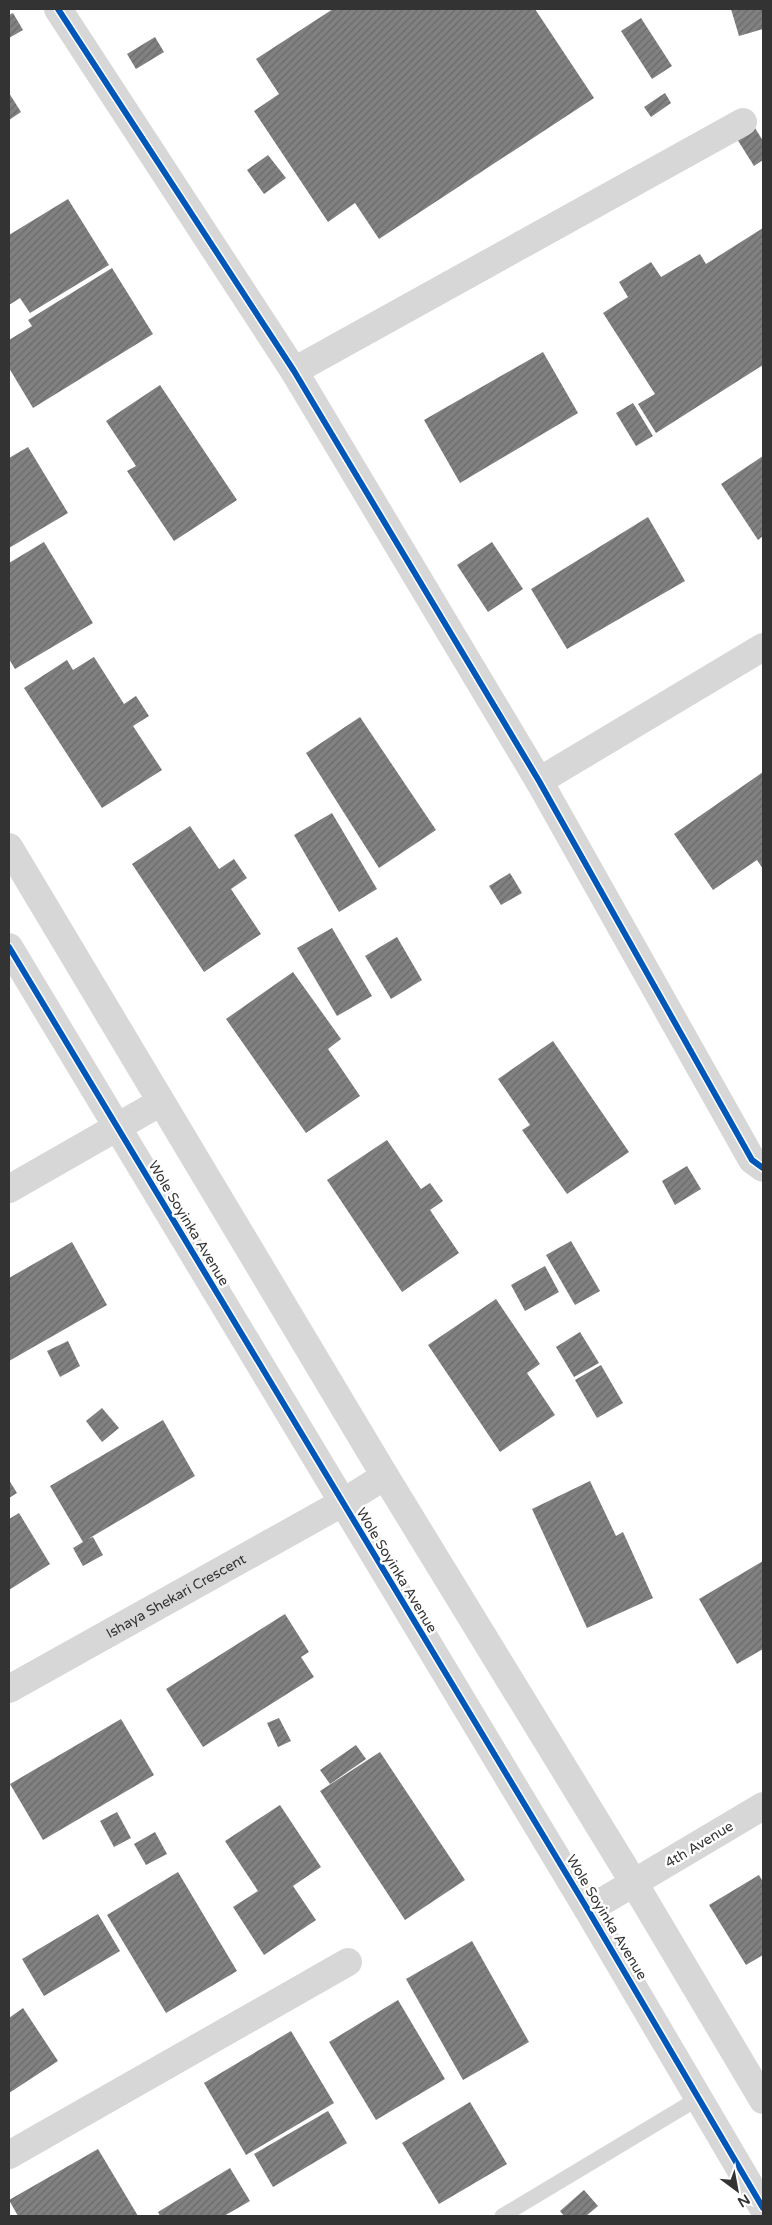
<svg xmlns="http://www.w3.org/2000/svg" width="772" height="2225" font-family="'Varela Round',sans-serif">
<defs>
<pattern id="building-hatch" width="6" height="6" patternUnits="userSpaceOnUse" patternTransform="scale(1.25)"><rect width="6" height="6" fill="#818181"/><path d="M-1 1l2-2M0 6l6-6M5 7l2-2" fill="none" stroke="#6a6a6a"/></pattern>
</defs>
<rect width="100%" height="100%" fill="#fff"/>
<g fill="url(#building-hatch)">
<path d="M333 9H535L594 98 379 239 355 203 328 222 254 111 279 94 256 59Z"/>
<path d="M731 9H763V29L739 36Z"/>
<path d="M13 13 23 30 9 38V15Z"/>
<path d="M641 18 672 66 652 79 621 31Z"/>
<path d="M155 37 164 52 136 69 127 54Z"/>
<path d="M9 93 21 112 9 120Z"/>
<path d="M665 93 671 103 651 117 644 107Z"/>
<path d="M755 128 763 141V160L754 166 737 139Z"/>
<path d="M268 155 286 178 264 194 247 170Z"/>
<path d="M68 199 109 265 30 313 20 298 9 305V235Z"/>
<path d="M763 228V365L656 433 638 404 655 394 603 313 628 297 619 282 651 262 661 277 700 254 706 264Z"/>
<path d="M112 268 153 334 33 408 9 368V340L32 326 28 320Z"/>
<path d="M543 352 578 413 460 483 424 420Z"/>
<path d="M160 385 237 500 174 541 127 471 136 466 106 421Z"/>
<path d="M633 403 653 436 636 446 616 413Z"/>
<path d="M28 447 68 513 9 548V458Z"/>
<path d="M763 456V536L758 540 721 484Z"/>
<path d="M648 517 685 581 567 649 531 589Z"/>
<path d="M44 542 93 623 15 669 9 659V563Z"/>
<path d="M492 542 523 589 488 612 457 565Z"/>
<path d="M94 657 124 704 136 696 149 716 133 726 162 770 102 808 24 688 67 660 73 670Z"/>
<path d="M360 717 436 830 379 868 306 753Z"/>
<path d="M763 772V869L757 860 713 890 674 834Z"/>
<path d="M332 813 377 889 339 912 294 835Z"/>
<path d="M190 826 219 869 234 859 247 878 231 889 261 934 204 972 132 864Z"/>
<path d="M510 873 522 893 501 905 489 886Z"/>
<path d="M332 928 372 996 337 1016 297 948Z"/>
<path d="M397 937 422 980 391 999 365 956Z"/>
<path d="M293 972 341 1039 328 1049 360 1096 306 1133 226 1019Z"/>
<path d="M553 1041 629 1152 567 1194 522 1130 530 1125 498 1079Z"/>
<path d="M387 1140 421 1189 430 1183 443 1201 430 1210 459 1253 402 1292 327 1180Z"/>
<path d="M687 1166 701 1189 675 1205 662 1181Z"/>
<path d="M571 1241 600 1291 575 1305 546 1255Z"/>
<path d="M72 1242 107 1305 9 1361V1278Z"/>
<path d="M545 1266 559 1292 525 1311 511 1285Z"/>
<path d="M496 1299 540 1364 527 1373 555 1415 500 1452 428 1345Z"/>
<path d="M580 1332 599 1363 574 1377 556 1347Z"/>
<path d="M68 1341 80 1366 60 1377 47 1351Z"/>
<path d="M601 1365 623 1403 597 1418 575 1380Z"/>
<path d="M102 1408 119 1428 102 1442 86 1421Z"/>
<path d="M163 1420 195 1476 88 1539 93 1537 103 1555 83 1566 73 1548 83 1542 50 1486Z"/>
<path d="M9 1480 17 1493 9 1498Z"/>
<path d="M590 1481 616 1536 623 1532 653 1598 587 1628 532 1509Z"/>
<path d="M19 1513 50 1564 9 1590V1519Z"/>
<path d="M763 1561V1649L737 1664 699 1599Z"/>
<path d="M285 1614 309 1652 301 1657 314 1677 203 1747 166 1689Z"/>
<path d="M279 1718 291 1741 278 1747 267 1723Z"/>
<path d="M121 1719 154 1775 43 1840 10 1784Z"/>
<path d="M356 1745 366 1759 330 1784 320 1770Z"/>
<path d="M380 1752 465 1880 405 1920 320 1791Z"/>
<path d="M280 1805 321 1867 293 1886 316 1920 264 1955 233 1907 258 1891 225 1841Z"/>
<path d="M117 1812 131 1838 114 1847 100 1821Z"/>
<path d="M155 1832 167 1854 146 1865 134 1844Z"/>
<path d="M178 1872 237 1971 166 2013 107 1915Z"/>
<path d="M759 1875 763 1882V1955L746 1965 709 1905Z"/>
<path d="M98 1914 120 1951 44 1996 22 1959Z"/>
<path d="M472 1941 529 2042 463 2080 406 1979Z"/>
<path d="M398 2000 445 2079 376 2120 329 2042Z"/>
<path d="M23 2008 58 2061 9 2093V2018Z"/>
<path d="M291 2031 334 2103 246 2155 204 2083Z"/>
<path d="M470 2102 507 2164 439 2204 402 2143Z"/>
<path d="M328 2111 347 2143 273 2187 254 2154Z"/>
<path d="M98 2149 138 2216H18L9 2200Z"/>
<path d="M230 2168 250 2201 224 2216H160L158 2212Z"/>
<path d="M584 2190 598 2206 586 2216H564L560 2211Z"/>
</g>
<g fill="none" stroke-linecap="round" stroke-linejoin="round">
<path stroke="#d7d7d7" stroke-width="15" d="M502 2216 699 2098"/>
<g stroke="#d7d7d7" stroke-width="28">
<path d="M58 9 294 371 539 781 752 1160 763 1168"/>
<path d="M294 371 743 122"/>
<path d="M539 781 763 647"/>
<path d="M9 847 385 1476 634 1883"/>
<path d="M9 947 588 1910"/>
<path d="M9 1189 161 1102"/>
<path id="s1" d="M9 1689 342 1503 385 1476"/>
<path d="M9 2155 348 1962"/>
</g>
<g stroke="#d7d7d7" stroke-width="28">
<path d="M763 1806 588 1910 763 2208"/>
<path d="M634 1883 763 2100"/>
</g>
<defs>
<g id="cycleway">
<path d="M58 9 294 371 539 781 752 1160 763 1168"/>
<path d="M9 947 588 1910 763 2208"/>
</g>
</defs>
<use href="#cycleway" stroke="#fff" stroke-width="9"/>
<use href="#cycleway" stroke="#0057b8" stroke-width="6"/>
</g>
<g text-anchor="middle" stroke-width="5" stroke-linejoin="round" paint-order="stroke">
<g font-size="14" fill="#333" stroke="#fff">
<text transform="translate(189 1223) rotate(59)" y="5">Wole Soyinka Avenue</text>
<text transform="translate(397 1570) rotate(59)" y="5">Wole Soyinka Avenue</text>
<text dy="5" stroke="none"><textPath href="#s1" startOffset="191">Ishaya Shekari Crescent</textPath></text>
<text transform="translate(699 1844) rotate(-31)" y="5">4th Avenue</text>
<text transform="translate(607 1917) rotate(59)" y="5">Wole Soyinka Avenue</text>
</g>
</g>
<rect width="772" height="2225" fill="none" stroke="#333333" stroke-width="20"/>
<g transform="translate(737 2190) rotate(148)" stroke="#ffffff" stroke-width="4" paint-order="stroke">
<path d="M0-4L9 19L0 12L-9 19Z" fill="#333333"/>
<text y="-8" font-size="14" font-weight="bold" text-anchor="middle" fill="#333333">N</text>
</g>
</svg>
